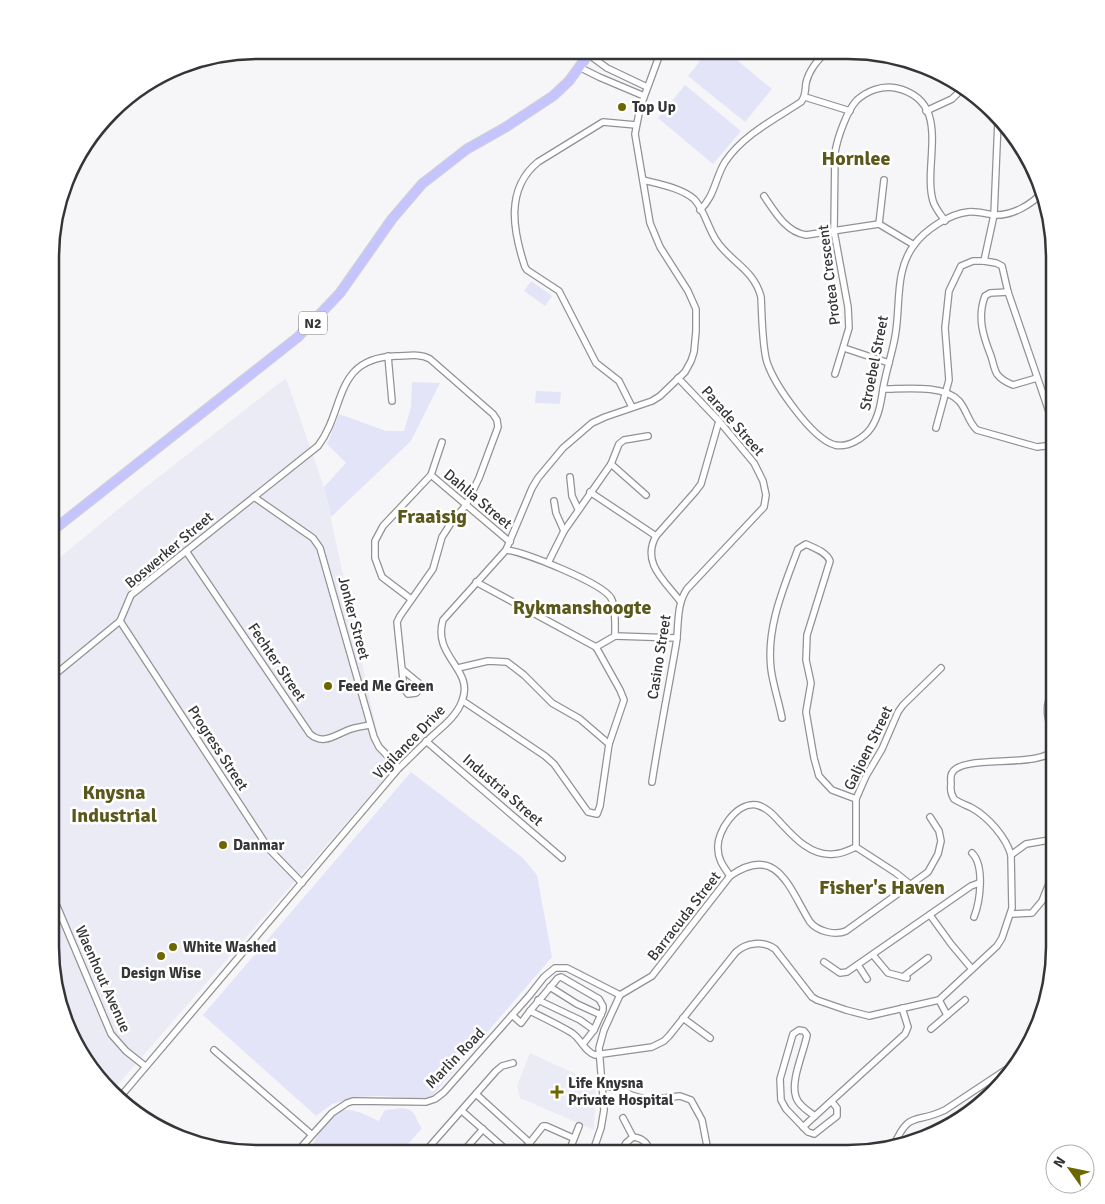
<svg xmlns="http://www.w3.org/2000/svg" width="1105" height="1204" font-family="Signika,sans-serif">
<rect width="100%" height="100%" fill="#f6f6f9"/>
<g fill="#ebebf6">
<path d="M286 378 324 487 379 740 400 761 114 1089 85 1062 61 1014 50 961 52 564 138 493Z"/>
<path d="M530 1053 596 1083 594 1130 520 1098 517 1086Z"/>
</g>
<g fill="#e4e4f9">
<path d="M708 51H726L772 89 745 122 688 76Z"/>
<path d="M685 85 741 131 713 164 658 118Z"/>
<path d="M531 281 552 296 545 306 524 291Z"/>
<path d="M412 382 440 383 411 441 331 517 324 487 346 463 327 444 339 414 386 431H404L411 407Z"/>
<path d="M536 391 561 392 560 404 535 403Z"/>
<path d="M411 772 523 858 537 875 552 957 433 1095 426 1099 379 1096 357 1097 332 1104 316 1116 203 1015Z"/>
<path d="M402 1108C418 1110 413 1117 422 1128L399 1154H309C315 1139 330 1107 349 1110 359 1111 370 1117 379 1121L385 1110Z"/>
</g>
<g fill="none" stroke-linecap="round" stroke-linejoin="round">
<defs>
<g id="minor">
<path d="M588 54 607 68 647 87"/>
<path d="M579 67 599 77 644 96"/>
<path d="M928 70 957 82"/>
<path d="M805 97 850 111"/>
<path d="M926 111 952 99 963 88"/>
<path d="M643 180C659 184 681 188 694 199 704 209 708 228 716 240 730 262 754 269 761 297 762 313 762 351 768 365 776 386 812 439 835 445 848 448 864 438 871 428 879 416 881 402 883 389 886 371 892 354 895 337 901 306 894 272 914 245 925 230 949 214 968 212 977 211 986 214 994 215 1013 216 1032 204 1044 191"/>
<path d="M764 196C775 212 786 232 806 235L879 224 914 245"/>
<path d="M700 210C715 196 715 178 725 162 743 135 775 119 801 102 806 96 805 90 806 83 809 70 817 61 826 52"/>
<path d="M879 224 884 180"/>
<path d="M984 261 996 263 1002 266 1008 292 1055 429"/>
<path d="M1008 292 990 293 985 296C977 317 983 336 991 356 993 362 994 369 997 374 1001 380 1008 383 1013 385L1037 378"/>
<path d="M844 348 889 363"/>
<path d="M388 356 392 401"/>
<path d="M835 374 849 328 848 307 834 231 835 153C837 139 847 110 857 100 867 91 882 85 896 88 954 101 922 164 933 201 935 208 941 215 945 221"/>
<path d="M883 389C904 389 943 384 959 401 967 410 968 422 977 430L1037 447 1045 446 1055 442"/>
<path d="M632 407 619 381 596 363 559 291 527 270 525 267C513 231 505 189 538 162L603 122 636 125"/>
<path d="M936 428 949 380 945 328 949 291 961 266 973 261H984L994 215 998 121"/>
<path d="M611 464 646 495"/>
<path d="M431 475 510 542"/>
<path d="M570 477 572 496 578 509"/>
<path d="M590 492 656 536"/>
<path d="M254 497 313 538 320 548 374 737 379 747 399 768"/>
<path d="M554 501 556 513 564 531"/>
<path d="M506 550C525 552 602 583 611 598 616 607 615 624 615 636"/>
<path d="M186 551 310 734C324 746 336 734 351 729 357 727 364 726 370 725"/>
<path d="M548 563 564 531 611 464 619 444 624 440 648 436"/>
<path d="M476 582 596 647"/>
<path d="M411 599 382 577 375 558V541L383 526 431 475 442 442"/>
<path d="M680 601C665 581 641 563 656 536L695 492 701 484 719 421"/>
<path d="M120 621 269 849 302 883"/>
<path d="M615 636 677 638"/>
<path d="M596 647 615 636"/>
<path d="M458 668 488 661 507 662 524 675 552 703 580 719 609 744"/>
<path d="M52 677 120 621 131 595 318 446C346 409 333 358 396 356 407 356 420 353 430 359L493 414 497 420 498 427 479 478 466 505 451 523 442 537 433 569 400 616 397 622 404 689 408 694 416 693 419 690 420 684 403 670"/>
<path d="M1055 689C1042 705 1048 721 1055 739"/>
<path d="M463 701 545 756 554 764 588 812 597 814 600 806 609 744 624 700 620 690 596 647"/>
<path d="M782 718C779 702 773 685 771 669 766 627 784 587 798 549L806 544C814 548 827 552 830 561L807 635 806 660 811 683 806 712 814 758 819 776 832 790 856 799"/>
<path d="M426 741 562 858"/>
<path d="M652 782C659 736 668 691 676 645 679 626 676 605 687 589L764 507 766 495 763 481 754 463 719 421 678 378"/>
<path d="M856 847V799L866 776 882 749 898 712 903 705 941 668"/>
<path d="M856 847 896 873 911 885"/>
<path d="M972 853C985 866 980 902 974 917"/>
<path d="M1011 855 1026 844 1055 839"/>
<path d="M730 876C724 867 718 860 718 849 716 832 737 801 757 805 765 807 772 813 778 820 792 835 810 857 834 854 842 854 849 850 856 847"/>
<path d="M51 892 111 1034 126 1051 145 1066"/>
<path d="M1011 914 1032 913 1042 901 1055 869"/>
<path d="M930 915 951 944 972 969"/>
<path d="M873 955 888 973 907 978"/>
<path d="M824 962 840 973 847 972 971 886 979 883"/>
<path d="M858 965 867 979"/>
<path d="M903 977 928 958"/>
<path d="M550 987 577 1004 601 1015"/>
<path d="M620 995 652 976 730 876C777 843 789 888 810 922 817 931 835 936 846 931L928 872 938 854 941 841 939 831 930 817"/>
<path d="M538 1000 580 1020 594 1030"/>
<path d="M939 1000 947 1015"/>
<path d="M512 1015 521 1023 530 1011"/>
<path d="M683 1018 710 1038"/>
<path d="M931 1029 965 1000"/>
<path d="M583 1044 594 1030 603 1010V1006L599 999 561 977 558 978 530 1011C544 1018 559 1025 572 1033 582 1040 584 1051 595 1055L652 1047 664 1041 669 1036 736 952C746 943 763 940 775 949L812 997 817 1000 846 1010 869 1016 939 1000 997 946 1002 938 1012 908 1011 855C1006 837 988 817 972 808 966 805 960 803 954 799 951 794 950 790 951 784 951 781 950 776 952 773 962 753 1043 770 1055 748"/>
<path d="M214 1050 311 1134"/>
<path d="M602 1087H617L631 1095 648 1100 680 1096 691 1100 702 1120 707 1146 712 1154"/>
<path d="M476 1094 530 1143"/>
<path d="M121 1096 399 768C409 759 417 750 427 741 439 729 456 718 462 701 475 669 432 657 443 620L506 550 532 488 538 478 563 448 592 423 605 417 652 401 660 396 685 372 691 361 694 352 696 331V309L688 291 660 247 650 223 635 134 640 108 661 51"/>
<path d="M832 1102 837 1108V1116L814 1134 808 1132 786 1109 781 1100 780 1079 793 1034 799 1030 804 1031 807 1035C804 1052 790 1081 796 1097 798 1105 809 1112 815 1116L905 1034 908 1027 902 1008"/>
<path d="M462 1111 511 1154"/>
<path d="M623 1118 633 1137"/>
<path d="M803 1127 815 1116"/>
<path d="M893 1147C910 1109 914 1125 945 1110L1016 1063"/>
<path d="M295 1154 332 1113 347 1103 353 1101 426 1102 435 1099 444 1092 529 996 544 977 555 968H567L620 995"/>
<path d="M423 1154 496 1071 502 1066 513 1063"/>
<path d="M461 1154 483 1129"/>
<path d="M521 1154 543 1126H546L573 1138"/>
<path d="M568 1154 579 1126"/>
<path d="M592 1154 601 1128 604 1110 599 1048 604 1030 620 995"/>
<path d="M621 1154 626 1143 633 1137C644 1138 648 1144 651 1154"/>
</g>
<path id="trunk" d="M52 531 298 337 340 293 392 219 422 184 467 149 506 127 553 96 569 81 591 51"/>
</defs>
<use href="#minor" stroke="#929295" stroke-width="8"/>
<use href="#trunk" stroke="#d3d3d3" stroke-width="11"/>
<use href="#minor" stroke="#fff" stroke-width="5.5"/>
<use href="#trunk" stroke="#c6c4ff" stroke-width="9"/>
</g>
<g fill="#6d6700" stroke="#fff" stroke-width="2">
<circle cx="622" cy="107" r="5"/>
<circle cx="328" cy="686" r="5"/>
<circle cx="223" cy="845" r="5"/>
<circle cx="173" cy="947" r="5"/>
<circle cx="161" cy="956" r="5"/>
<path d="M554.5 1084.5h5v5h5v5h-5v5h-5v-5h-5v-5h5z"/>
</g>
<g text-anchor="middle" stroke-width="5" stroke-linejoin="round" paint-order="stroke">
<rect fill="#fff" stroke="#727273" stroke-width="1" x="299" y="311.5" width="28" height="23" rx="4"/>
<g font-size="14" font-weight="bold" fill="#353537">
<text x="313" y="328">N2</text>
</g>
<g font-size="15" font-weight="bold" fill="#353537" stroke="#fff" text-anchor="start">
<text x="632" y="112">Top Up</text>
<text x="338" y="691">Feed Me Green</text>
<text x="233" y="850">Danmar</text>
<text x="183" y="952">White Washed</text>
<text x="161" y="978" text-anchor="middle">Design Wise</text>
<text x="568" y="1088">Life Knysna<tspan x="568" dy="17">Private Hospital</tspan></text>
</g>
<g font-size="15" fill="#353537" stroke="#fff">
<text transform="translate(829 275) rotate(-97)" y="5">Protea Crescent</text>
<text transform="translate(874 363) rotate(-79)" y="5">Stroebel Street</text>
<text transform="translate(733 421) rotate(49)" y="5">Parade Street</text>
<text transform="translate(478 499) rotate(40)" y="5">Dahlia Street</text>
<text transform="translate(169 550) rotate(-40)" y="5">Boswerker Street</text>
<text transform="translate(354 618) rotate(75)" y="5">Jonker Street</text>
<text transform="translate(659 657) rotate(-81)" y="5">Casino Street</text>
<text transform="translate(277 662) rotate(56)" y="5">Fechter Street</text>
<text transform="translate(409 742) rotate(-46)" y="5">Vigilance Drive</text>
<text transform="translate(218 748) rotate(57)" y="5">Progress Street</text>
<text transform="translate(868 748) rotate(-64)" y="5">Galjoen Street</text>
<text transform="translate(503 790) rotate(41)" y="5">Industria Street</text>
<text transform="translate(684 916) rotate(-52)" y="5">Barracuda Street</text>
<text transform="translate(103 979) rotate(66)" y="5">Waenhout Avenue</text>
<text transform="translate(455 1058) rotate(-46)" y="5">Marlin Road</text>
</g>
<g font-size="20" font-weight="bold" fill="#5b581c" stroke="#fff">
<text x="856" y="165">Hornlee</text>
<text x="432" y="523">Fraaisig</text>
<text x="582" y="614">Rykmanshoogte</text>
<text x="114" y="799">Knysna<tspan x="114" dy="23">Industrial</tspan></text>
<text x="882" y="894">Fisher's Haven</text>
</g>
</g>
<path d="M0 0H1105V1204H0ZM257 59H848A198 198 0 0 1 1046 257V947A198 198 0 0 1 848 1145H257A198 198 0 0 1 59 947V257A198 198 0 0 1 257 59Z" fill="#fff" fill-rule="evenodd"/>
<path fill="none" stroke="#353537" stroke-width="2.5" d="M257 59H848A198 198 0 0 1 1046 257V947A198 198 0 0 1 848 1145H257A198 198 0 0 1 59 947V257A198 198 0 0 1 257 59Z"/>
<g transform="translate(1070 1169) rotate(303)"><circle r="24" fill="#ffffff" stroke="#aeaeaf"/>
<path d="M0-4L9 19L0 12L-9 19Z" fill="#6d6700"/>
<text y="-8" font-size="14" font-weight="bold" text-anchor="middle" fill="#353537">N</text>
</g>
</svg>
